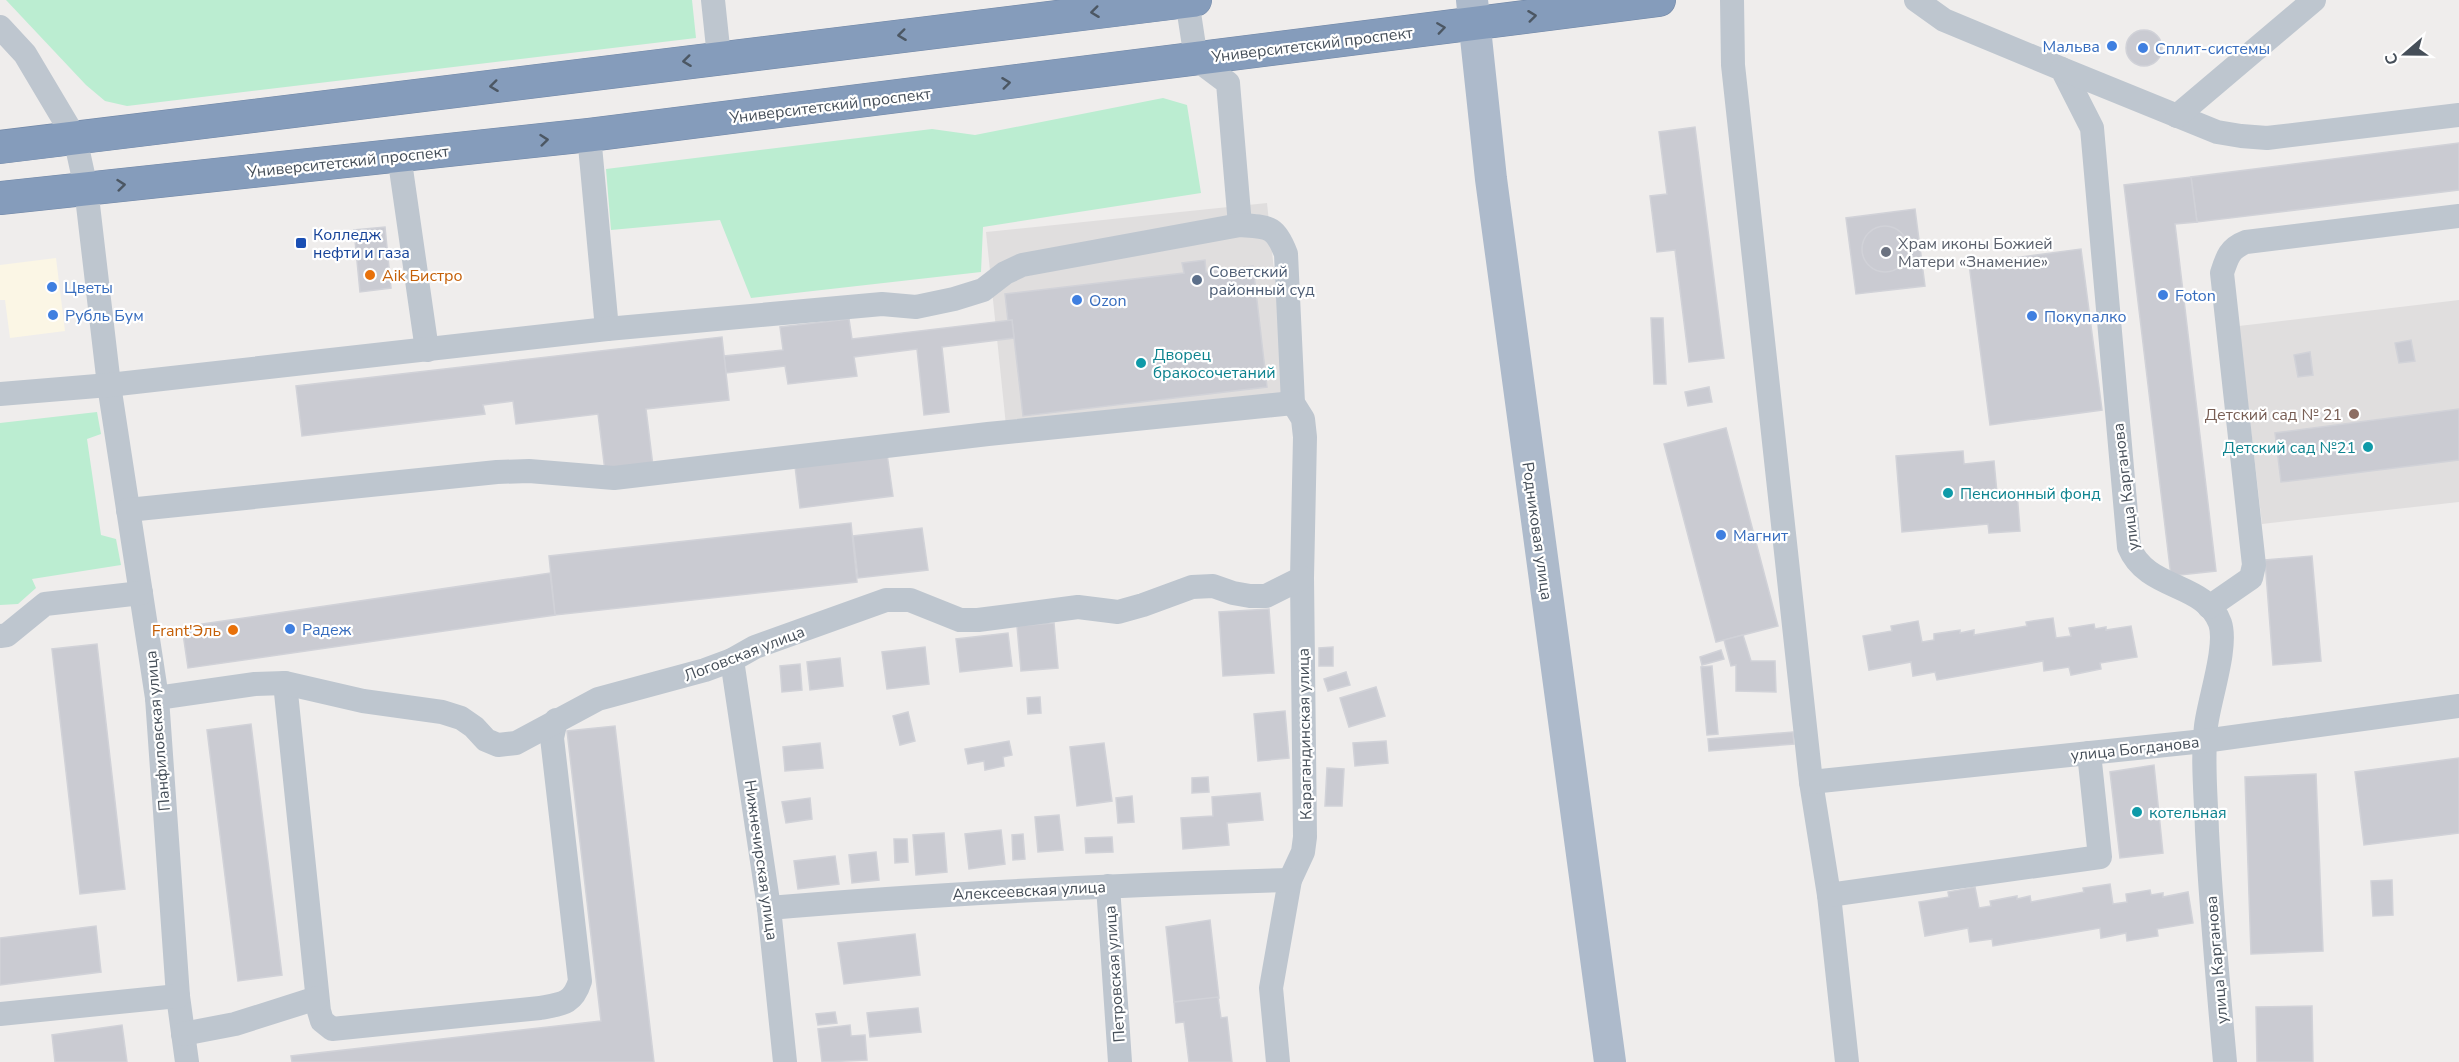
<svg xmlns="http://www.w3.org/2000/svg" width="2459" height="1062" font-family="'Nunito Sans',sans-serif">
<rect width="100%" height="100%" fill="#efedec"/>
<path fill="#fbf6e5" d="M56 258 65 331 10 338 5 300H0V265Z"/>
<g fill="#e0dede">
<path d="M1267 203 1288 406 1007 435 986 232Z"/>
<path d="M2459 300V502L2262 524 2239 326Z"/>
</g>
<g fill="#bbedd1">
<path d="M6 0H692L696 38 127 106 105 101 86 85Z"/>
<path d="M1163 98 1187 105 1201 193 983 227 981 272 751 298 720 220 611 230 606 169 932 129 975 135Z"/>
<path d="M97 412 101 434 87 439 101 535 116 539 121 565 32 579 36 588 18 604 0 605V423Z"/>
</g>
<g fill="#cacbd2" stroke="#d1d2d8" stroke-width="1.5">
<circle cx="2144" cy="48" r="18"/>
<path d="M1695 127 1724 358 1689 362 1675 250 1657 252 1650 196 1667 194 1659 132Z"/>
<path d="M2459 143V190L2197 222 2191 177Z"/>
<path d="M2191 177 2197 222 2175 224 2216 571 2171 576 2124 185Z"/>
<path d="M1915 209 1925 286 1856 294 1846 218Z"/>
<circle cx="1885" cy="249" r="23"/>
<path d="M385 227 391 288 360 292 354 230Z"/>
<path d="M2081 249 2102 410 1990 425 1969 264Z"/>
<path d="M1205 260 1206 272 1253 266 1267 387 1023 416 1012 320 1008 321 1005 294 1184 273 1182 263Z"/>
<path d="M1651 318H1663L1666 384H1654Z"/>
<path d="M849 319 852 339 1012 320 1014 338 942 347 949 412 924 415 917 349 854 357 857 376 788 384 785 366 726 373 724 356 783 350 780 327Z"/>
<path d="M722 337 729 400 646 409 653 466 605 471 598 414 516 424 513 401 483 405 485 414 302 436 296 386Z"/>
<path d="M2411 340 2415 361 2399 363 2395 343Z"/>
<path d="M2310 352 2313 375 2298 377 2294 355Z"/>
<path d="M1709 387 1712 402 1688 406 1685 392Z"/>
<path d="M2459 409V460L2281 482 2275 433Z"/>
<path d="M1726 428 1778 626 1716 642 1664 444Z"/>
<path d="M886 447 893 496 800 508 794 458Z"/>
<path d="M1963 451 1964 464 1994 461 1997 493 2017 492 2020 531 1989 533 1988 524 1902 532 1896 456Z"/>
<path d="M851 523 857 582 555 615 549 556Z"/>
<path d="M922 528 928 570 858 578 853 536Z"/>
<path d="M2312 556 2321 661 2273 665 2265 560Z"/>
<path d="M550 573 555 615 188 668 182 627Z"/>
<path d="M1269 609 1274 673 1223 676 1219 612Z"/>
<path d="M2053 618 2056 638 2071 636 2069 628 2094 624 2095 629 2106 627V630L2131 626 2137 657 2100 663 2101 669 2071 675 2069 667 2044 671 2043 661 1937 680 1935 672 1913 676 1911 662 1869 670 1863 636 1892 631 1891 626 1918 621 1922 642 1934 640V634L1960 630V633L1974 630V635L2027 626 2026 622Z"/>
<path d="M1054 623 1058 668 1021 671 1017 626Z"/>
<path d="M1008 633 1012 666 960 672 956 639Z"/>
<path d="M1743 635 1751 661H1775L1776 692 1736 691V665L1731 666 1724 640Z"/>
<path d="M97 644 125 889 80 894 52 649Z"/>
<path d="M925 647 929 684 887 689 882 652Z"/>
<path d="M1333 647V666H1319V648Z"/>
<path d="M1721 650 1724 659 1702 665 1700 657Z"/>
<path d="M840 658 843 686 810 690 807 662Z"/>
<path d="M800 664 802 690 782 692 780 666Z"/>
<path d="M1712 666 1718 734 1707 735 1701 667Z"/>
<path d="M1346 672 1350 685 1328 691 1324 679Z"/>
<path d="M1376 687 1385 716 1349 727 1340 698Z"/>
<path d="M1040 697 1041 713 1028 714 1027 698Z"/>
<path d="M1285 711 1289 758 1258 761 1254 714Z"/>
<path d="M908 712 915 741 900 745 893 716Z"/>
<path d="M251 724 282 975 238 981 207 730Z"/>
<path d="M615 726 654 1062H292L291 1056 601 1021 567 731Z"/>
<path d="M1793 732 1794 744 1709 751 1708 739Z"/>
<path d="M1009 741 1012 755 1003 757 1004 766 985 770 984 761 968 764 965 749Z"/>
<path d="M1386 741 1388 763 1355 766 1353 743Z"/>
<path d="M820 743 823 768 785 771 783 747Z"/>
<path d="M1104 743 1112 801 1077 806 1070 747Z"/>
<path d="M2459 758V833L2364 845 2355 772Z"/>
<path d="M2154 765 2163 853 2120 858 2110 772Z"/>
<path d="M1327 768 1344 769 1342 806H1325Z"/>
<path d="M2316 774 2323 951 2251 954 2245 777Z"/>
<path d="M1208 777 1209 792 1192 793V778Z"/>
<path d="M1260 793 1263 820 1227 823 1229 845 1183 849 1181 818 1213 816 1212 797Z"/>
<path d="M1132 796 1134 822 1118 823 1116 798Z"/>
<path d="M810 798 812 819 786 823 782 802Z"/>
<path d="M1059 815 1063 850 1038 852 1035 817Z"/>
<path d="M1001 830 1005 864 969 869 965 834Z"/>
<path d="M944 833 947 872 916 875 913 835Z"/>
<path d="M1023 834 1025 859 1013 860 1012 835Z"/>
<path d="M1112 837 1113 852 1086 853 1085 838Z"/>
<path d="M894 839H907L908 862 895 863Z"/>
<path d="M876 852 879 880 852 883 849 855Z"/>
<path d="M835 856 839 884 798 889 794 861Z"/>
<path d="M2392 880 2393 915 2373 916 2371 881Z"/>
<path d="M2110 884 2113 904 2127 902 2126 894 2150 890 2151 895 2163 893V897L2188 892 2193 923 2157 929 2158 936 2127 941 2126 933 2101 938 2100 928 1993 946 1992 939 1970 942 1968 928 1925 936 1919 902 1949 897 1948 892 1975 887 1979 908 1991 906 1990 901 2017 896V899L2030 896 2031 902 2084 892 2083 888Z"/>
<path d="M1210 920 1219 998 1174 1002 1166 927Z"/>
<path d="M96 926 101 972 0 985V938Z"/>
<path d="M915 934 920 975 844 984 838 943Z"/>
<path d="M1218 997 1221 1018 1227 1017 1232 1062H1189L1184 1022 1176 1023 1174 1002Z"/>
<path d="M2312 1006 2313 1062H2257L2256 1007Z"/>
<path d="M918 1008 921 1032 870 1037 867 1013Z"/>
<path d="M835 1012 837 1023 818 1025 816 1014Z"/>
<path d="M122 1025 127 1062H55L52 1035Z"/>
<path d="M850 1025 851 1036 865 1035 867 1060 822 1062 818 1029Z"/>
</g>
<g fill="none" stroke-linecap="round" stroke-linejoin="round">
<defs>
<g id="highway">
<path d="M0 147 1195 0"/>
<path d="M0 198 589 135 1659 0"/>
</g>
</defs>
<use href="#highway" stroke="#7187a6" stroke-width="34"/>
<g stroke="#bec6cf" stroke-width="24">
<path d="M713 0 719 57"/>
<path d="M1187 0 1196 59 1228 83 1240 225"/>
<path d="M1732 0 1733 65 1811 782 1829 895 1847 1062"/>
<path d="M1916 0 1944 20 2062 69 2092 128 2129 547C2147 591 2205 582 2220 623 2228 646 2209 700 2206 726 2202 760 2206 796 2207 831 2211 908 2218 985 2225 1062"/>
<path d="M0 27 25 54 75 138 86 188 109 385 157 698 178 996 187 1062"/>
<path d="M2062 69 2217 132 2241 136 2267 138 2459 115"/>
<path d="M2177 116 2314 0"/>
<path d="M589 135 607 329"/>
<path d="M399 155 427 350"/>
<path d="M0 394 109 385 607 329 882 304 916 307 954 299 983 290 1005 273 1022 265 1240 225C1268 227 1275 225 1286 254L1293 403 1303 419 1305 437 1302 578 1305 837 1303 852 1290 880 1271 988 1278 1062"/>
<path d="M128 510 497 472 529 471 614 478 988 434 1293 403"/>
<path d="M2209 607 2251 578 2254 565 2222 273C2227 257 2230 248 2246 242L2459 216"/>
<path d="M0 636 7 635 45 604 141 593"/>
<path d="M732 660 769 908 785 1062"/>
<path d="M285 683 319 1011 322 1021 332 1029 540 1008C562 1004 573 1004 580 981L552 738 556 720"/>
<path d="M157 698 255 684 285 683 363 701 442 712 461 718 474 727 486 740 498 745 516 743 598 699 705 670 732 660 755 647 886 600H910L960 620H978L1078 607 1118 612 1143 605 1192 587 1213 586 1233 593 1250 596H1266L1302 578"/>
<path d="M1811 782 2204 741 2459 706"/>
<path d="M1108 886 1120 1062"/>
<path d="M1829 895 2100 857 2089 753"/>
<path d="M769 908C943 893 1116 885 1290 880"/>
<path d="M0 1014 178 996"/>
<path d="M183 1034 235 1024 317 998"/>
</g>
<path stroke="#adbacb" stroke-width="32" d="M1472 0 1491 179 1610 1062"/>
<use href="#highway" stroke="#859cbb" stroke-width="33"/>
</g>
<defs><path id="oneway-chevron" d="M-2-3.5L2.5 0L-2 3.5" fill="none" stroke-width="1.6" stroke-linecap="round" stroke-linejoin="round" transform="scale(1.5)"/></defs>
<g stroke="#4c5763">
<use href="#oneway-chevron" transform="translate(1095 12) rotate(173)"/>
<use href="#oneway-chevron" transform="translate(1532 16) rotate(-7)"/>
<use href="#oneway-chevron" transform="translate(1441 28) rotate(-8)"/>
<use href="#oneway-chevron" transform="translate(902 35) rotate(173)"/>
<use href="#oneway-chevron" transform="translate(687 61) rotate(173)"/>
<use href="#oneway-chevron" transform="translate(1006 83) rotate(-7)"/>
<use href="#oneway-chevron" transform="translate(494 86) rotate(173)"/>
<use href="#oneway-chevron" transform="translate(544 140) rotate(-6)"/>
<use href="#oneway-chevron" transform="translate(121 185) rotate(-6)"/>
</g>
<g fill="#3f7fe0" stroke="#fff" stroke-width="2">
<circle cx="2112" cy="46" r="6"/>
<circle cx="2143" cy="48" r="6"/>
<circle cx="52" cy="287" r="6"/>
<circle cx="2163" cy="295" r="6"/>
<circle cx="1077" cy="300" r="6"/>
<circle cx="53" cy="315" r="6"/>
<circle cx="2032" cy="316" r="6"/>
<circle cx="1721" cy="535" r="6"/>
<circle cx="290" cy="629" r="6"/>
</g>
<rect fill="#1a4fb4" stroke="#fff" stroke-width="2" x="295" y="237" width="12" height="12" rx="3"/>
<circle fill="#6b7280" stroke="#fff" stroke-width="2" cx="1886" cy="252" r="6"/>
<g fill="#e8710a" stroke="#fff" stroke-width="2">
<circle cx="370" cy="275" r="6"/>
<circle cx="233" cy="630" r="6"/>
</g>
<circle fill="#5c6f8a" stroke="#fff" stroke-width="2" cx="1197" cy="280" r="6"/>
<g fill="#0f9aa8" stroke="#fff" stroke-width="2">
<circle cx="1141" cy="363" r="6"/>
<circle cx="2368" cy="447" r="6"/>
<circle cx="1948" cy="493" r="6"/>
<circle cx="2137" cy="812" r="6"/>
</g>
<circle fill="#8d6e63" stroke="#fff" stroke-width="2" cx="2354" cy="414" r="6"/>
<g text-anchor="middle" stroke-width="4.5" stroke-linejoin="round" paint-order="stroke">
<g font-size="16" fill="#464f59" stroke="#fff">
<text transform="translate(1312 44) rotate(-7)" y="6">Университетский проспект</text>
<text transform="translate(830 105) rotate(-7)" y="6">Университетский проспект</text>
<text transform="translate(348 161) rotate(-6)" y="6">Университетский проспект</text>
<text transform="translate(2125 487) rotate(-97)" y="6">улица Карганова</text>
<text transform="translate(1538 531) rotate(82)" y="6">Родниковая улица</text>
<text transform="translate(744 653) rotate(-21)" y="6">Логовская улица</text>
<text transform="translate(157 731) rotate(-95)" y="6">Панфиловская улица</text>
<text transform="translate(1304 734) rotate(-91)" y="6">Карагандинская улица</text>
<text transform="translate(2135 748) rotate(-6)" y="6">улица Богданова</text>
<text transform="translate(762 860) rotate(82)" y="6">Нижнечирская улица</text>
<text transform="translate(1029 890) rotate(-3)" y="6">Алексеевская улица</text>
<text transform="translate(2216 960) rotate(-95)" y="6">улица Карганова</text>
<text transform="translate(1114 974) rotate(-94)" y="6">Петровская улица</text>
</g>
<g font-size="16" fill="#366cbe" stroke="#fff" text-anchor="start">
<text x="2100" y="52" text-anchor="end">Мальва</text>
<text x="2155" y="54">Сплит-системы</text>
<text x="64" y="293">Цветы</text>
<text x="2175" y="301">Foton</text>
<text x="1089" y="306">Ozon</text>
<text x="65" y="321">Рубль Бум</text>
<text x="2044" y="322">Покупалко</text>
<text x="1733" y="541">Магнит</text>
<text x="302" y="635">Радеж</text>
</g>
<g font-size="16" fill="#164399" stroke="#fff" text-anchor="start">
<text x="313" y="240">Колледж<tspan x="313" dy="18">нефти и газа</tspan></text>
</g>
<g font-size="16" fill="#5b616d" stroke="#fff" text-anchor="start">
<text x="1898" y="249">Храм иконы Божией<tspan x="1898" dy="18">Матери «Знамение»</tspan></text>
</g>
<g font-size="16" fill="#4e5e75" stroke="#fff" text-anchor="start">
<text x="1209" y="277">Советский<tspan x="1209" dy="18">районный суд</tspan></text>
</g>
<g font-size="16" fill="#c56008" stroke="#fff" text-anchor="start">
<text x="382" y="281">Aik Бистро</text>
<text x="221" y="636" text-anchor="end">Frant'Эль</text>
</g>
<g font-size="16" fill="#0d838f" stroke="#fff" text-anchor="start">
<text x="1153" y="360">Дворец<tspan x="1153" dy="18">бракосочетаний</tspan></text>
<text x="2356" y="453" text-anchor="end">Детский сад №21</text>
<text x="1960" y="499">Пенсионный фонд</text>
<text x="2149" y="818">котельная</text>
</g>
<g font-size="16" fill="#785e54" stroke="#fff" text-anchor="end">
<text x="2342" y="420">Детский сад № 21</text>
</g>
</g>
<g transform="translate(2405 54) rotate(250)" stroke="#ffffff" stroke-width="4.5" paint-order="stroke">
<path d="M0-4.5L10 22L0 15L-10 22Z" fill="#464f59"/>
<text y="-9" font-size="16" font-weight="bold" text-anchor="middle" fill="#464f59">С</text>
</g>
</svg>
